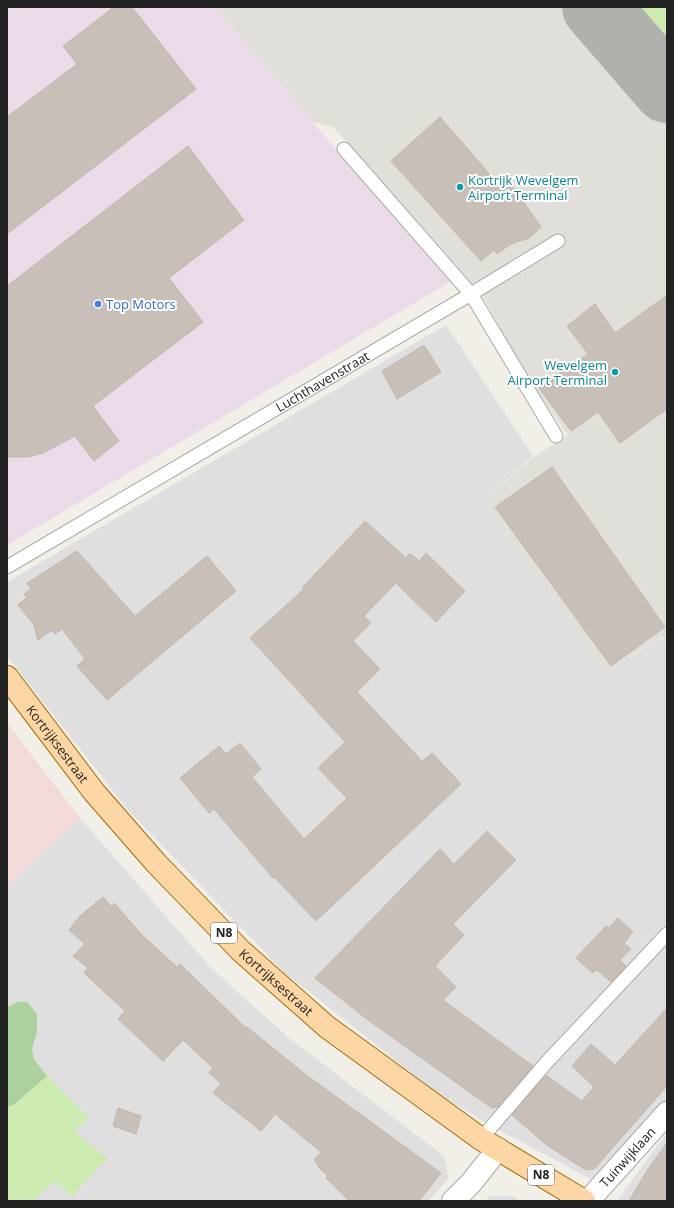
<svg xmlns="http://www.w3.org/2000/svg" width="674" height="1208" font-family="'Open Sans',sans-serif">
<rect width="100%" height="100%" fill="#f2efe9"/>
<g fill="#e0dfdf">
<path d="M446 325 533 456 483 501 605 673 661 638 667 644V1099L594 1181 486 1123 436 1092 284 972 128 810 7 656V582Z"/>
<path d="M80 818 211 968 289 1038 444 1156 449 1178 429 1201H33L54 1181 71 1197 74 1131 88 1118 47 1076 34 1059 32 1049 37 1032 17 1002 7 1007V890L22 871Z"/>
<path d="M667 1134V1201L618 1200 657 1146Z"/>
<path d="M492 1196H512L521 1201H483Z"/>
</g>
<path fill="#f2dad9" d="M7 723 80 818 22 871 7 890Z"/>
<path fill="#ebdbe8" d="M7 7H214L450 282 7 545Z"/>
<path fill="#e1dfda" d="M214 7H667V643L661 637 605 673 483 501 534 457 568 435 525 374 482 294 333 127 313 122Z"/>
<g fill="#cdebb0">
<path d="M625 7H667V56L629 12Z"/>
<path d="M47 1076 89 1118 74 1131 107 1158 71 1197 54 1181 33 1201H7V1107L15 1105Z"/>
</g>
<path fill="#add19e" d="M17 1002H27L37 1014V1032L32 1049 34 1059 47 1076 14 1105 7 1107V1007Z"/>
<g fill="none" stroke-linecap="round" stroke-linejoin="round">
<path stroke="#b1b0ac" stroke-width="68" d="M596 7 667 89"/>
</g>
<g fill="#c7bfb8" stroke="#c4b6ab">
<path d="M114 7H132L196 89 7 234V117L77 64 63 46Z"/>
<path d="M440 117 498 184H511L541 227 529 238 511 244 497 254 494 250 481 261 391 161Z"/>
<path d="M188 146 244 220 169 278 203 322 93 406 119 441 94 461 75 436 43 453 28 457H7V286Z"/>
<path d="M667 295V409L620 443 598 412 571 431 539 388 588 354 567 326 595 304 615 333Z"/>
<path d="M424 345 441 372 397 399 382 371Z"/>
<path d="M552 467 665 627 611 666 495 507Z"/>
<path d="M365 521 406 558 410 553 419 561 426 553 465 591 436 622 396 583 364 616 371 623 353 641 380 669 357 692 422 761 432 753 461 784 316 921 274 877 273 878 214 809 209 813 180 778 219 746 226 754 240 743 261 769 252 777 304 839 347 798 318 768 345 742 250 638 304 589 302 588Z"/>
<path d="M77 551 135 616 207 556 236 591 107 700 77 666 85 659 62 629 55 634 52 630 38 640 34 625 18 605 27 597 24 594 31 589 27 583Z"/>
<path d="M487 831 516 860 453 924 464 935 435 966 456 987 443 1000 533 1066 498 1107 492 1108 368 1020 315 978 440 849 454 864Z"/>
<path d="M103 897 112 907 114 903 142 935 177 967 180 964 246 1028 247 1027 305 1074 441 1173 419 1201H349L326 1178 328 1176 318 1167 319 1166 314 1160 321 1152 275 1114 261 1131 213 1093 221 1083 209 1073 213 1068 183 1040 163 1061 118 1019 125 1011 84 973 88 968 73 956 85 944 69 930 80 916Z"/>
<path d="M618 918 633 932 624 943 631 949 620 960 626 966 611 982 597 970 593 973 576 958 606 926 609 928Z"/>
<path d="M667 1008V1086L594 1169 586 1170 548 1146 512 1115 546 1075 582 1101 594 1087 572 1066 591 1044 615 1065Z"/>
<path d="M118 1108 141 1116 136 1134 113 1126Z"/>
<path d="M667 1143V1201H629L648 1169Z"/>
</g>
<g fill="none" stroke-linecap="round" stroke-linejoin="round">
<defs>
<g id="lane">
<path d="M556 436 471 294 558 241"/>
<path id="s1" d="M7 567 471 294 344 149"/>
<path d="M481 1139 546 1063 667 934"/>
</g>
<g id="street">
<path d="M453 1201 471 1183 498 1149"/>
<path id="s2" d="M588 1201 667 1113"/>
</g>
<g id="primary">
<path id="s3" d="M7 677 94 792 156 863 241 951 327 1027 481 1139 584 1201"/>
</g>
</defs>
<use href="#lane" stroke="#a9a9a9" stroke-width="15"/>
<use href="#street" stroke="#a9a9a9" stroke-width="24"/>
<use href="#primary" stroke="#a06b00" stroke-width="24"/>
<use href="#lane" stroke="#fff" stroke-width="13"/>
<use href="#street" stroke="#fff" stroke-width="22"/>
<use href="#primary" stroke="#fcd6a4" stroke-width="22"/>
</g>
<g fill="#0f9aa8" stroke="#fff" stroke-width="1.5">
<circle cx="460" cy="187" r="4"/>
<circle cx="615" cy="372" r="4"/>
</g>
<circle fill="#3f7fe0" stroke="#fff" stroke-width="1.5" cx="98" cy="304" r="4"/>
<g text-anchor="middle" stroke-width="4" stroke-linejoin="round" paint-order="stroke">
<g fill="#fff" stroke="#646464" stroke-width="1">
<rect x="211" y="923" width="26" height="20" rx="3"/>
<rect x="528" y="1165" width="26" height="20" rx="3"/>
</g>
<g font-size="12" font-weight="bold" fill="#222">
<text x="224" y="937">N8</text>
<text x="541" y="1179">N8</text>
</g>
<g font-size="13" fill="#0d838f" stroke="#fff" text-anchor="start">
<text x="468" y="185">Kortrijk Wevelgem<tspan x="468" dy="15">Airport Terminal</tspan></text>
<text x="607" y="370" text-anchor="end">Wevelgem<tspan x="607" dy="15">Airport Terminal</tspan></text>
</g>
<g font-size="13" fill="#366cbe" stroke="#fff" text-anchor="start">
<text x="106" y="309">Top Motors</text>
</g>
<g font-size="13" fill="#222" stroke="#fff">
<text dy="5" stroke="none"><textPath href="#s1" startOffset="366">Luchthavenstraat</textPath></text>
<text dy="5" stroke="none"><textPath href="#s3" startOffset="84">Kortrijksestraat</textPath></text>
<text dy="5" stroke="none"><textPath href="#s3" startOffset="408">Kortrijksestraat</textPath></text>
<text dy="5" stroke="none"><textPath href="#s2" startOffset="59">Tuinwijklaan</textPath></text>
</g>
</g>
<rect width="674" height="1208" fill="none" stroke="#222222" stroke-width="16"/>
</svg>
